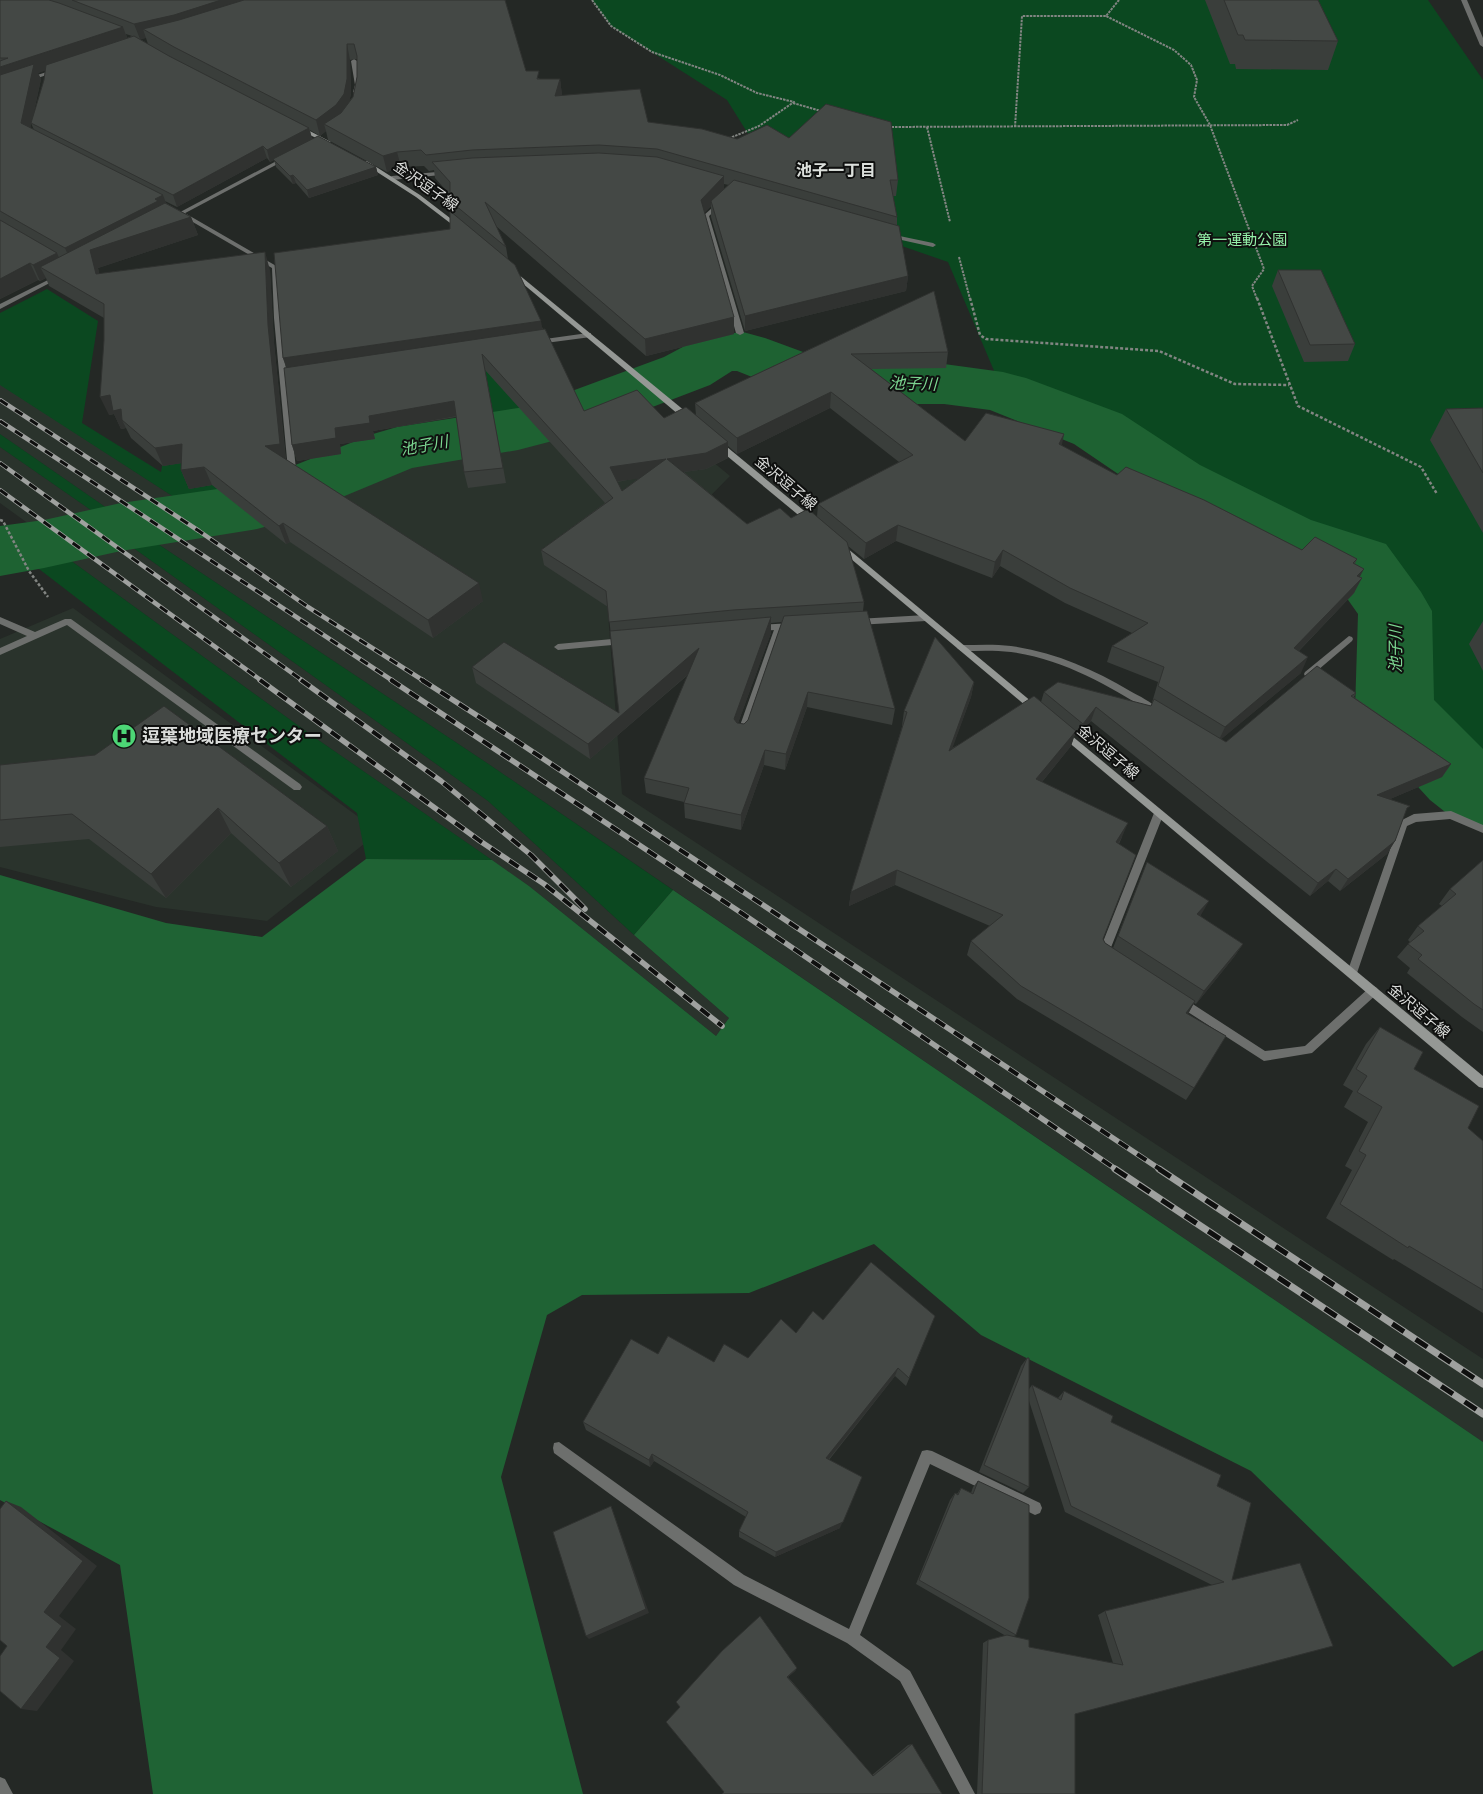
<svg xmlns="http://www.w3.org/2000/svg" width="1483" height="1794" font-family="Barlow,'Noto Sans JP',sans-serif">
<rect width="100%" height="100%" fill="#242825"/>
<g fill="#2a332c">
<path d="M0 384 180 501 129 508 114 513 0 434Z"/>
<path d="M641 402 730 476 607 601 622 794 1483 1359V1442L490 765 146 536 199 531 218 526 250 522 400 460 492 447 554 432Z"/>
<path d="M0 447 98 515 29 524 0 503Z"/>
<path d="M125 542 488 801 634 935 729 1018 716 1036 529 886 314 737 59 552Z"/>
<path d="M73 608 379 832 267 921 156 907 0 867V639Z"/>
</g>
<g fill="#0b4820">
<path d="M592 0H1428L1483 80V792L1395 710V611L1360 562 1003 392 948 262 795 209 727 100 611 26Z"/>
<path d="M47 289 98 321 82 423 161 472 166 443 242 487 180 501 0 385V313Z"/>
<path d="M496 355 522 412 466 425 445 362Z"/>
<path d="M0 434 114 513 98 515 0 447Z"/>
<path d="M146 536 490 765 673 890 634 935 488 801 125 542Z"/>
<path d="M59 552 314 737 492 860 366 859 357 813 39 569 35 560Z"/>
</g>
<path fill="#1f6334" d="M366 859 492 860 529 886 716 1036 729 1018 634 935 673 890 1483 1442V1650L1453 1667 1251 1471 981 1335 874 1244 749 1293 582 1295 547 1315 501 1477 583 1794H153L120 1565 0 1500V875L166 923 262 937Z"/>
<g fill="none" stroke-linecap="round" stroke-linejoin="round">
<path fill="#1e6232" fill-rule="evenodd" d="M743 332 765 338 814 356 837 360 888 364H944L1003 372 1026 378 1122 414 1200 465 1311 520 1386 544 1421 592 1432 611 1434 700 1483 749V829L1454 819 1430 800 1367 731 1355 710 1358 614 1334 580 1261 554 1152 497 1074 444 990 410 944 404H888L837 400 775 386 737 371H732L710 385 587 432 518 450 412 468 282 522 257 529 121 551 44 568 0 576V526L44 520 121 503 245 485 373 434 397 427 518 408 542 402 664 357 694 341 716 335Z"/>
<g stroke="#828582" stroke-width="2" stroke-dasharray="2.5 1" stroke-linecap="butt">
<path d="M592 0 611 26 652 52 720 75 757 93 794 102 759 126 730 138"/>
<path d="M1119 0 1106 16 1174 50 1191 65 1197 80 1194 97 1210 125 1264 269 1252 286 1257 299"/>
<path d="M793 103 821 111"/>
<path d="M888 127 1287 125 1298 120"/>
<path d="M927 127 950 222"/>
<path d="M1015 127 1022 16H1106"/>
<path d="M959 257 970 299"/>
</g>
<g stroke="#828582" stroke-width="2.5" stroke-dasharray="3 2" stroke-linecap="butt">
<path d="M970 298 980 335 986 339 1159 351 1235 384 1289 385"/>
<path d="M1257 298 1298 406 1421 467 1437 494"/>
<path d="M0 520 3 521 29 571 48 597"/>
</g>
<g fill="#6d6f6d" fill-rule="evenodd">
<path d="M354 59 357 61 361 85 359 92 356 94 353 92 355 85 351 61Z"/>
<path d="M179 212H183L278 267 281 318 296 470 295 472 292 473 288 470 274 318 272 268 179 214Z"/>
<path d="M588 333H591V337L538 344 534 342 538 340Z"/>
<path d="M0 617 35 632 65 619H71L300 784 302 787 300 790H294L67 625 0 655V648L27 636 0 624Z"/>
<path d="M779 624 783 627 747 734 742 737 739 736 737 734 775 627Z"/>
<path d="M1349 636 1352 637 1353 639 1352 641 1311 676H1305L1304 674 1305 672Z"/>
<path d="M961 645C978 645 995 644 1011 646 1054 652 1093 669 1130 691 1139 696 1152 702 1159 710L1154 713 1151 712C1107 685 1063 659 1011 652 994 650 978 651 961 651L957 648Z"/>
<path d="M1159 809 1164 813 1110 950 1113 955 1112 958 1108 959 1100 955 1099 952 1154 813Z"/>
<path d="M1451 811 1483 825V833L1450 819 1416 822 1407 826 1357 973 1356 976 1352 977 1348 976 1347 973 1400 821 1414 814Z"/>
<path d="M1373 986 1377 988 1378 991 1377 994 1312 1053 1264 1061 1177 1005 1176 1002 1177 999 1181 997 1185 999 1265 1051 1305 1046 1369 988Z"/>
<path d="M559 1442 744 1575 849 1629 922 1451 927 1450 932 1451 1040 1503 1042 1508 1040 1513 1035 1515 930 1464 860 1635 910 1671 975 1794H960L900 1681 847 1643 734 1585 554 1453 553 1448 554 1443Z"/>
<path d="M0 1777 5 1779 13 1794H0Z"/>
</g>
<g fill="#6d6f6d" fill-rule="evenodd">
<path d="M284 157 289 158 174 219 169 218Z"/>
<path d="M448 171 451 173 450 174 392 180 389 178 392 176Z"/>
<path d="M720 201 723 203 709 216 744 333 740 335 736 333 703 216Z"/>
<path d="M890 234 933 243 936 245 933 247 888 237V235Z"/>
<path d="M58 275 63 276 0 309V304Z"/>
<path d="M926 615 930 618 926 621 857 625 853 622 857 619Z"/>
<path d="M793 623 797 626 793 629 757 631 753 628 757 625Z"/>
<path d="M623 638 627 641 623 644 558 650 554 647 558 644Z"/>
</g>
<g fill="#6d6f6d" fill-rule="evenodd">
<path d="M1461 0H1467L1483 38V47L1480 45Z"/>
<path d="M56 69 61 70 0 91V87Z"/>
</g>
<g fill="#959895" fill-rule="evenodd">
<path d="M296 126H300L331 142 326 143 296 128Z"/>
<path d="M363 161H367L420 195 463 228 458 229 416 197 363 163Z"/>
<path d="M509 270H513L691 416V420H685L509 272Z"/>
<path d="M715 442H721L814 519V523H808L715 446Z"/>
<path d="M841 543 1038 707 1040 709 1038 711H1032L838 548 837 546Z"/>
<path d="M1063 730 1066 731 1483 1076V1088L1479 1087 1060 735 1058 733 1060 731Z"/>
</g>
<defs>
<g id="rail-far2">
<path d="M0 400 199 531 308 607 424 681"/>
<path d="M0 421 393 681"/>
<path d="M0 463 303 681"/>
<path d="M0 490 262 681"/>
</g>
<g id="rail-far1">
<path d="M260 680 480 841 544 884 722 1026"/>
<path d="M301 680 441 781 531 855 585 909"/>
<path d="M391 680 743 914 1117 1170"/>
<path d="M422 680 518 742 1161 1170"/>
</g>
<g id="rail">
<path d="M1115 1169 1483 1414"/>
<path d="M1159 1169 1483 1384"/>
</g>
</defs>
<use href="#rail-far2" stroke="#9fa19f" stroke-width="4.5"/>
<use href="#rail-far1" stroke="#9fa19f" stroke-width="5.5"/>
<use href="#rail" stroke="#9fa19f" stroke-width="7"/>
<use href="#rail-far2" stroke="#0f100f" stroke-width="3" stroke-dasharray="9" stroke-linecap="butt"/>
<use href="#rail-far1" stroke="#0f100f" stroke-width="4" stroke-dasharray="11" stroke-linecap="butt"/>
<use href="#rail" stroke="#0f100f" stroke-width="5" stroke-dasharray="14" stroke-linecap="butt"/>
</g>
<g fill="#3a3e3b" fill-rule="evenodd">
<path d="M0 0H505L526 71 540 79H560L562 96 648 122 737 139 789 138 898 180 896 196H893L897 217V226L908 276 906 291 745 331 711 217V206L704 213 734 334 646 356 496 226 506 247 508 259 584 411 664 418 696 416 695 403 934 291 948 352 946 368 871 369 965 441 1062 446 1117 475 1302 550 1357 559 1355 564 1360 577 1354 593 1299 651 1301 673 1221 739 1226 742 1356 693 1354 697 1451 764 1442 777 1390 799 1405 812 1395 841 1387 854 1340 891 1328 881 1310 896 1091 721 1078 737 1075 734 1071 746 1042 782 1122 837 1119 844 1103 939 1105 943 1113 948 1147 862 1201 915 1200 916 1243 944 1234 957 1196 1004 1194 1003 1188 1014 1194 1088 1186 1100 1017 999 967 955 971 941 990 926 895 885 849 906 851 892 902 727V726L904 711 974 682 971 697 952 748 1041 702 1044 692 1151 706 1158 682 1107 662 1112 646 1132 633 1065 603 1000 566 992 578 896 541 864 559 848 546 864 602 863 611 895 709 892 725 807 707 785 770 764 765 741 830 685 818 684 802 646 793 644 778 689 674 590 759 476 683 472 667 619 713 608 607 544 565 541 550 605 503 485 370 506 483 468 488 464 472 456 417 373 431 375 439 340 444 341 454 297 461 292 445 286 367 283 358 450 229 453 213 450 201V195L435 178 434 170 429 171 424 166 401 167 387 172 328 140 326 131 320 136 310 130 312 139 376 167 378 175 309 198 296 183 293 184 276 167 274 160 270 162 267 158 177 207 165 201 166 203 191 217 198 235 98 268 99 274 270 270 274 343 286 460 483 601 433 638 290 542 286 544 212 485 189 489 181 470 182 463 163 466 131 438 126 428 121 429 114 414 109 415 104 340V318L49 286 46 278 40 281 38 280 0 299ZM126 34 132 36 127 38ZM146 38 148 44 140 39ZM357 59V77L353 97 349 101 351 94 350 60ZM46 70 44 80 32 121 41 79 38 73ZM31 123 34 130 30 128ZM724 184 729 185 724 189ZM830 408 899 462 818 504 817 517 791 518 747 524 684 472 706 469 728 458V446L737 454ZM639 478 622 491 617 482 633 479ZM782 622 748 720 744 724 738 723 771 633V623Z"/>
<path d="M1205 0H1318L1338 41 1328 70 1236 69 1235 64H1230Z"/>
<path d="M1278 270 1355 344 1348 361 1304 362 1272 286Z"/>
<path d="M1483 408V533L1430 440 1446 409Z"/>
<path d="M1483 621V671L1469 644Z"/>
<path d="M0 765 327 826 338 851 291 887 231 833 166 898 89 839 0 847Z"/>
<path d="M1483 860V1032L1462 1017 1407 973 1410 968 1397 957 1410 942 1408 940 1418 926 1442 906 1439 904 1450 889Z"/>
<path d="M1380 1027 1414 1069 1468 1128 1483 1141V1313L1394 1259 1393 1260 1326 1218 1352 1170 1345 1166 1368 1122 1344 1107 1353 1091 1343 1085 1366 1044Z"/>
<path d="M935 1316 906 1386 895 1376 829 1460 840 1528 775 1557 739 1537V1531L746 1517 654 1461 650 1467 586 1430 583 1422 658 1354 714 1362 748 1358 823 1320Z"/>
<path d="M1027 1358 1029 1389 1032 1385 1058 1398 1064 1391 1111 1422 1217 1486 1232 1580 1075 1714V1794H977L983 1643 988 1640 1006 1636 916 1584 950 1500 955 1493 957 1494 961 1488 971 1493 973 1487 978 1481 1016 1635 1012 1637 1029 1647 1113 1663 1098 1615 1105 1611 1212 1585 1065 1512 1029 1401V1487L1023 1493 979 1472 1021 1366Z"/>
<path d="M797 1668 795 1671 788 1677 872 1775 908 1745 912 1744 942 1794 724 1792 666 1722Z"/>
</g>
<g fill="#303230">
<path d="M221 0H274L143 29 146 38 140 39 134 24Z"/>
<path d="M123 27 129 43 38 73 41 79 28 139 0 85V67Z"/>
<path d="M347 44 350 60 351 94 348 110 324 124 326 131 320 136 316 120Z"/>
<path d="M560 79 562 95 557 112 555 96Z"/>
<path d="M309 128 312 140 270 162 267 150Z"/>
<path d="M263 146 267 158 177 207 173 195Z"/>
<path d="M397 152 401 167 387 172 383 156Z"/>
<path d="M376 167 378 175 309 198 307 190Z"/>
<path d="M293 175 296 183 293 184 290 176Z"/>
<path d="M724 176V192L711 201V206L701 217V200Z"/>
<path d="M163 195 169 211 191 217 198 235 98 268 104 293 72 265 65 248Z"/>
<path d="M265 252 270 270 274 343 286 462 265 446 268 325Z"/>
<path d="M57 253 64 269 40 267 46 278 40 281 33 265Z"/>
<path d="M30 263 38 280 0 299V279Z"/>
<path d="M908 276 906 291 745 331V316Z"/>
<path d="M734 317V334L646 356 645 339Z"/>
<path d="M541 321 544 338 289 375 283 358Z"/>
<path d="M831 392 830 408 737 454V438Z"/>
<path d="M110 395 121 409 122 420 126 428 121 429 114 414 109 415 100 397Z"/>
<path d="M454 401 457 416 373 431 375 439 340 444 341 454 297 461 292 445 369 416Z"/>
<path d="M1064 434 1061 450 1059 444Z"/>
<path d="M728 442V458L706 469 668 474 667 459Z"/>
<path d="M182 444 189 462 163 466 155 448Z"/>
<path d="M666 459 667 475 612 482 610 467Z"/>
<path d="M204 467 212 485 189 489 181 470Z"/>
<path d="M283 523 290 542 286 544 279 526Z"/>
<path d="M898 525 896 541 864 559 866 543Z"/>
<path d="M1003 550 1000 566 992 578 995 562Z"/>
<path d="M1364 569 1356 584 1362 578 1354 593 1287 663 1294 648Z"/>
<path d="M479 583 483 601 433 638 428 620Z"/>
<path d="M771 617V633L734 734V719Z"/>
<path d="M699 648 700 664 590 759 588 744Z"/>
<path d="M1308 657 1301 673 1218 742 1225 727Z"/>
<path d="M974 682 971 697 946 766 949 751Z"/>
<path d="M808 692 807 707 785 770 786 754Z"/>
<path d="M1096 707 1091 721 1078 737 1083 724Z"/>
<path d="M1076 731 1071 746 1032 794 1036 779Z"/>
<path d="M765 750 764 765 741 830V815Z"/>
<path d="M1451 764 1442 777 1369 808 1377 795Z"/>
<path d="M218 808 231 833 166 898 151 874Z"/>
<path d="M1128 823 1122 837 1110 857 1116 842Z"/>
<path d="M327 826 338 851 291 887 279 863Z"/>
<path d="M1395 841 1387 854 1340 891 1348 879Z"/>
<path d="M1336 869 1328 881 1310 896 1318 883Z"/>
<path d="M897 870 895 885 849 906 851 892Z"/>
<path d="M1209 901 1201 915 1190 928 1197 914Z"/>
<path d="M1243 944 1234 957 1196 1004 1204 991Z"/>
<path d="M1195 1001 1188 1014 1186 1013Z"/>
<path d="M898 1368 895 1376 824 1465 826 1458Z"/>
<path d="M652 1454 654 1461 650 1467 649 1460Z"/>
<path d="M862 1477 840 1528 775 1557 776 1552Z"/>
<path d="M6 1501 21 1507 97 1566 59 1616 76 1629 61 1650 74 1661 37 1711 21 1709 46 1647 44 1612Z"/>
<path d="M611 1506 649 1613 589 1639 586 1636Z"/>
<path d="M797 1668 795 1671 786 1679 787 1677Z"/>
</g>
<g fill="#444845" stroke="#303230" fill-rule="evenodd">
<path d="M0 0H49L59 3 123 27 0 67V61L8 58H0Z"/>
<path d="M72 0H221L174 15 134 24Z"/>
<path d="M244 0H505L526 71H539L537 79H560L555 96 640 89 648 122 702 129 737 139 767 125 789 138 826 104 891 122 898 180H890L897 217 657 149 599 145 472 150 426 155 421 150 397 152 383 156 324 124 341 113 353 97 357 77V56L354 44H347V79L344 94 336 105 316 120 174 47 143 29 179 20Z"/>
<path d="M1224 0H1318L1338 41 1245 40 1243 35H1238Z"/>
<path d="M134 36 169 56 309 128 267 150 263 146 173 195 31 123 44 80 46 65Z"/>
<path d="M34 64 21 123 163 195 155 199 158 201 65 248 0 211V75Z"/>
<path d="M318 136 376 167 307 190 293 175 290 176 273 159Z"/>
<path d="M599 153 657 157 724 176 701 200 734 317 645 339 485 202 506 247 450 201V182L432 162 472 158Z"/>
<path d="M734 180 899 226 908 276 745 316 711 201Z"/>
<path d="M165 203 191 217 90 250 96 274 265 252 268 325 280 444 265 446 479 583 428 620 283 523 279 526 204 467 181 470 182 444 155 448 122 420 121 409 113 411 110 395 100 397 104 340V304L40 267Z"/>
<path d="M450 211 515 265 541 321 283 358 274 253 450 229Z"/>
<path d="M0 220 57 253 33 265 30 263 0 279Z"/>
<path d="M1278 270H1321L1355 344 1310 345Z"/>
<path d="M934 291 948 352 851 354 965 441 986 413 1064 434 1059 444 1117 475 1126 467 1204 500 1302 550 1315 537 1357 559 1353 563 1364 569 1357 576 1362 578 1294 648 1308 657 1225 727 1158 686 1164 667 1112 646 1148 623 1070 588 1003 550 995 562 898 525 866 543 818 504 913 455 831 392 737 438 695 403Z"/>
<path d="M545 329 584 411 637 390 664 418 686 407 728 442 706 453 667 459 747 524 780 508 791 518 808 509 847 542 864 602 733 610 609 622 606 591 541 550 613 498 482 354 503 468 464 472 454 401 369 416 370 423 335 428 336 438 292 445 284 368ZM666 459 622 491 610 467Z"/>
<path d="M1483 408V473L1446 409Z"/>
<path d="M867 611 895 709 808 692 786 754 765 750 741 815 684 803 689 788 644 778 699 648 588 744 472 667 504 642 619 713 610 631 771 617 734 719 737 723 744 724 748 720 784 616Z"/>
<path d="M935 637 974 682 949 751 1034 696 1076 731 1036 779 1128 823 1116 842 1136 855 1103 939 1105 943 1195 1001 1186 1013 1226 1036 1194 1088 1021 986 971 941 1003 915 897 870 851 892 907 712 904 711Z"/>
<path d="M1317 666 1356 693 1351 696 1451 764 1377 795 1410 806 1407 808 1395 841 1348 879 1336 869 1318 883 1096 707 1083 724 1044 692 1058 682 1151 706 1154 699 1226 742Z"/>
<path d="M164 706 327 826 279 863 218 808 151 874 72 814 0 820V765L95 755Z"/>
<path d="M1483 860V1010L1474 1004 1418 959 1422 955 1408 944 1424 931 1418 926 1456 894 1450 889Z"/>
<path d="M1147 862 1209 901 1197 914 1243 944 1204 991 1118 936Z"/>
<path d="M1380 1027 1423 1052 1414 1069 1479 1106 1468 1128 1483 1141V1290L1409 1246 1408 1248 1340 1204 1366 1155 1359 1151 1382 1107 1357 1092 1367 1076 1356 1069Z"/>
<path d="M871 1262 935 1316 909 1378 898 1368 826 1458 862 1477 843 1522 776 1552 739 1531 748 1512 652 1454 649 1460 583 1422 631 1339 658 1354 668 1336 714 1362 724 1344 748 1358 781 1319 796 1333 813 1311 823 1320Z"/>
<path d="M1027 1358H1029V1487L984 1465Z"/>
<path d="M1032 1385 1061 1400 1064 1391 1113 1416 1111 1422 1221 1475 1217 1486 1251 1503 1232 1580 1300 1563 1333 1646 1075 1714V1794H982L988 1640 1007 1635 1029 1640V1647L1123 1665 1105 1611 1224 1582 1071 1506Z"/>
<path d="M978 1481 1029 1505V1598L1016 1635 919 1580 955 1493 958 1495 961 1488 973 1494Z"/>
<path d="M6 1501 83 1561 44 1612 62 1626 46 1647 60 1658 21 1709 0 1691V1656L7 1646 0 1640V1509Z"/>
<path d="M611 1506 646 1609 586 1636 553 1532Z"/>
<path d="M760 1616 797 1668 787 1677 873 1776 912 1744 942 1794H722L724 1792 666 1722 680 1707 676 1702 722 1651Z"/>
</g>
<defs>
<symbol id="hospital-disc" viewBox="-11 -11 22 22"><circle r="9.5" fill="#4dd676" stroke="#0f100f"/><path d="M-5-5h3v3.5h4V-5h3V5h-3V1.5h-4V5h-3Z" fill="#111"/></symbol>
</defs>
<g fill-rule="evenodd">
<use href="#hospital-disc" x="110" y="722" width="28" height="28"/>
</g>
<g text-anchor="middle" stroke-width="4" stroke-linejoin="round" paint-order="stroke">
<g font-size="15" fill="#dbdddb" stroke="#0f100f">
<text transform="translate(426 186) rotate(35)" y="5">金沢逗子線</text>
<text transform="translate(786 483) rotate(40)" y="5">金沢逗子線</text>
<text transform="translate(1108 752) rotate(40)" y="5">金沢逗子線</text>
<text transform="translate(1419 1011) rotate(40)" y="5">金沢逗子線</text>
</g>
<g font-size="15" fill="#95f1a9" stroke="#0f100f">
<text x="1242" y="245">第一運動公園</text>
</g>
<g font-size="16" font-weight="bold" fill="#dce0dc" stroke="#0f100f">
<text x="836" y="176">池子一丁目</text>
</g>
<g font-size="16" font-style="italic" fill="#7cd791" stroke="#0f100f">
<text transform="translate(913 383) rotate(2)" y="6">池子川</text>
<text transform="translate(424 445) rotate(-10)" y="6">池子川</text>
<text transform="translate(1395 649) rotate(-90)" y="6">池子川</text>
</g>
<g font-size="18" font-weight="bold" fill="#dbdddb" stroke="#0f100f" text-anchor="start">
<text x="142" y="742">逗葉地域医療センター</text>
</g>
</g>
</svg>
